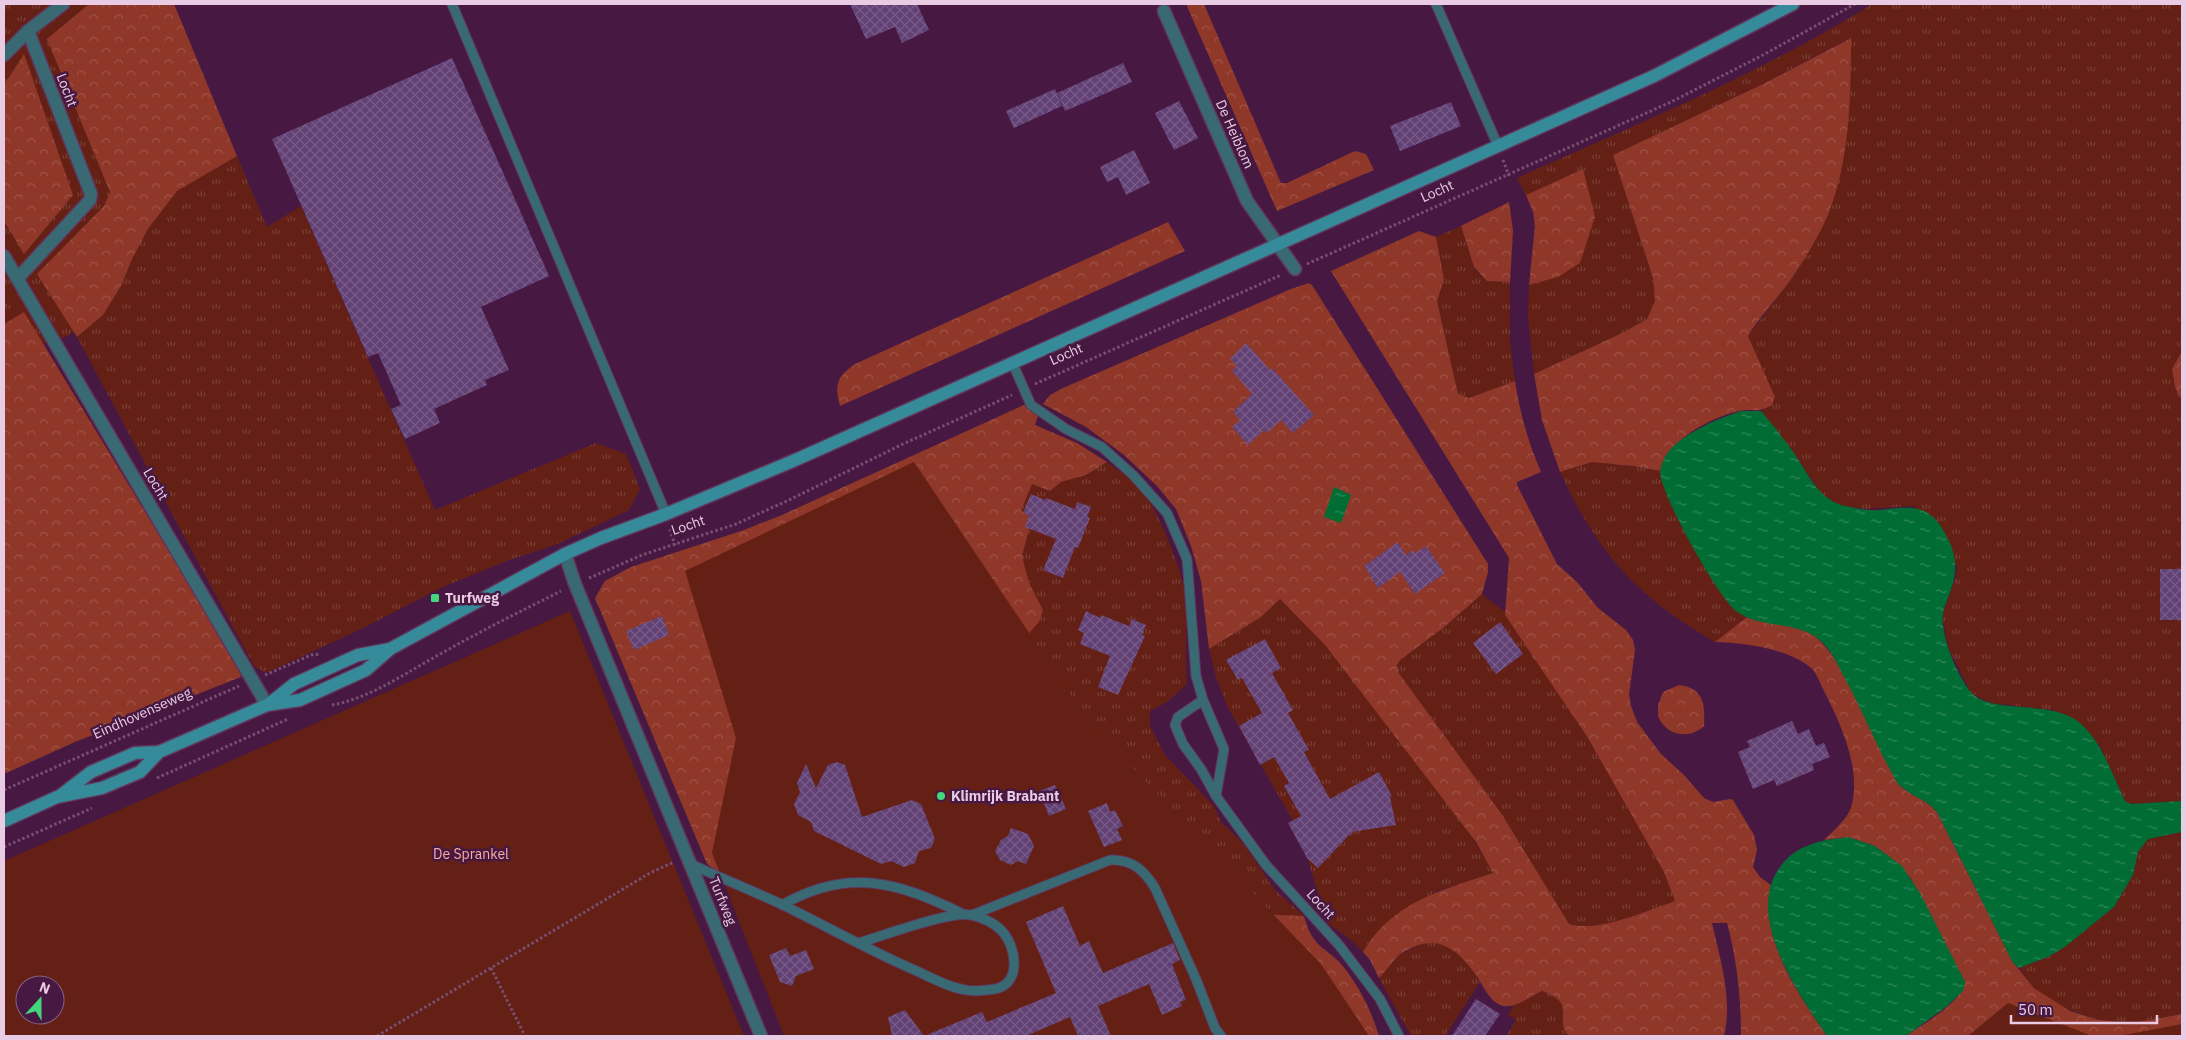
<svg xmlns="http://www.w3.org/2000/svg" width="2186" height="1040" font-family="'IBM Plex Sans',sans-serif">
<defs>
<pattern id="grass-tufts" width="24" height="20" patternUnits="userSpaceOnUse" patternTransform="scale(1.25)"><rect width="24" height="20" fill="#642014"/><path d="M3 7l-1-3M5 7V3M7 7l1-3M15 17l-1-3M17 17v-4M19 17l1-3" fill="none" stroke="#7a3f36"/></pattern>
<pattern id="forest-crowns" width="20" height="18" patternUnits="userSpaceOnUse" patternTransform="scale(1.25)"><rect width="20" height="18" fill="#8f3728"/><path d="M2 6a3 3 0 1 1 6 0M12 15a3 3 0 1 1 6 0" fill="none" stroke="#9f5347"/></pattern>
<pattern id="water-ripples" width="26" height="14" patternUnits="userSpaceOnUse" patternTransform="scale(1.25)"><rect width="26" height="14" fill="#016d35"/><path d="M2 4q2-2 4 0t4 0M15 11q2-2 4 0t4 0" fill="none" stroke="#32875c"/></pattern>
<pattern id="building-cross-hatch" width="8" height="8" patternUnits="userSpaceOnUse" patternTransform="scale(1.25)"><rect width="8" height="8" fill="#624175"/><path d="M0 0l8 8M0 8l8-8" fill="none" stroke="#785b88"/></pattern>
</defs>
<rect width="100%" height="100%" fill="#471942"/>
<g fill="url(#grass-tufts)">
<path d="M4 4H170L171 186 97 311 68 336 35 346 4 367Z"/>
<path d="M1872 4H2182V351L2172 369 2175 387 2182 401V801L2131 804 2125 801 2100 746 2053 710 1990 703 1971 693 1949 649 1943 622V613L1956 577 1957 565 1914 506 1864 509 1841 505 1826 498 1817 488 1794 453 1761 411 1772 405 1775 397 1748 336 1796 273 1832 205 1847 129 1851 76 1850 38 1763 84 1613 155 1653 278 1655 301 1647 319 1622 333 1534 374 1528 317 1529 285 1558 277 1583 169 1526 195 1517 178C1637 124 1761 74 1872 4Z"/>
<path d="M237 156 267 227 301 206 435 510 596 443 626 454 640 489 629 510 555 545 509 560 445 586 359 630 266 673 254 666 77 337 103 315 121 286 132 259 148 229 177 191Z"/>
<path d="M1461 226 1474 268 1487 281 1510 282V343L1515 381 1469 398 1458 394 1437 301 1444 279 1436 237Z"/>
<path d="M1107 462C1118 470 1130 478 1140 488 1156 505 1185 575 1186 600 1187 628 1185 656 1187 684L1167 702 1150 711V726L1165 755 1214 806 1221 822 1243 843 1275 890 1304 916 1261 914 1036 717 1022 641 1043 610 1028 583 1022 556 1033 515 1020 511 1032 484 1050 491 1061 482 1086 475Z"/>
<path d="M1592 462 1633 466 1660 471 1672 504 1697 553 1736 611 1747 617 1715 642C1636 596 1599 555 1560 472Z"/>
<path d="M1482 594 1504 611 1588 738 1664 872 1675 901C1645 911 1599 933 1569 924L1503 816 1398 672 1397 665 1400 660 1442 629Z"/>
<path d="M1280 599 1325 645 1467 829 1494 873 1437 891 1369 942 1363 952 1350 939 1326 922 1310 866 1296 826 1227 706 1216 677 1209 649 1261 617Z"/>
<path d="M2182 832V1014L2133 1023 2099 1020 2061 1007 2034 988 2019 968 2050 956 2066 946 2114 907 2133 875 2138 852 2148 839Z"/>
<path d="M1424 943C1430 943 1436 942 1441 943 1457 946 1472 969 1480 982L1445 1036H1411L1379 978 1399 955Z"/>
<path d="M1542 991C1580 1004 1551 1020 1570 1036H1506L1516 1020 1508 1015 1513 1006Z"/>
</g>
<g fill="url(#forest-crowns)">
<path d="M89 4H174L237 156 177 191 148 229 132 259 121 286 103 315 77 337 37 274 104 206 110 192 47 39Z"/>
<path d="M1186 4H1204L1281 183H1287L1355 151 1366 154 1374 170 1277 211Z"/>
<path d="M1851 38C1851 92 1850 152 1832 204 1825 226 1809 252 1796 272 1782 294 1762 313 1748 336L1775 397 1772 405C1757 414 1754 408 1739 411 1709 418 1668 440 1660 471L1633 466 1592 462 1560 472 1542 420 1534 374 1622 333 1647 319 1655 301 1653 278 1613 155 1763 84Z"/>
<path d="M24 54 73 195 24 254 4 221V85Z"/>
<path d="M1583 169 1595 217 1580 263 1558 277 1529 285 1535 226 1533 212 1526 195Z"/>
<path d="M1509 202 1513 231 1510 282 1487 281 1474 267 1461 226Z"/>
<path d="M1168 222 1185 251 840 406C834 384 837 377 855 364Z"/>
<path d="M1419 231 1436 237 1444 279 1437 301 1458 394 1469 398 1515 381C1520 413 1528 442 1541 472L1517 482V485L1557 564 1577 582 1598 608 1626 630 1633 640 1635 650 1629 695 1631 706 1637 722 1661 754 1684 775 1704 798 1713 802 1730 799 1733 800 1754 835 1757 850 1753 867 1760 877 1771 885C1758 937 1799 995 1827 1036H1741C1741 998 1737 960 1727 923H1712C1720 959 1733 999 1724 1036H1570C1551 1020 1580 1004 1542 991 1530 996 1517 1008 1503 1006 1491 1003 1484 988 1478 978 1463 956 1444 935 1416 946 1410 949 1404 951 1399 955 1392 962 1386 971 1379 978L1370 960 1363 952C1392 902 1442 890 1493 873L1476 842 1325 645 1280 599 1261 617 1209 649 1201 581 1191 546 1176 509 1157 486 1124 455 1086 427 1043 404 1050 395 1063 388 1291 289 1309 283 1312 285 1488 564V572L1482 594 1442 629 1400 660 1397 665 1398 672 1503 816 1569 924C1599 933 1645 911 1675 901L1664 872 1588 738 1505 615 1509 558 1331 271Z"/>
<path d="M24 312 239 667 241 677 75 742 4 774V324Z"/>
<path d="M2182 351V401L2175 387 2172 369Z"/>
<path d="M1026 404 1039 412 1035 425 1077 443 1107 462 1086 475 1061 482 1050 491 1032 484 1021 511 1033 515 1022 556 1029 583 1043 610 1039 622 1022 641 725 868 717 871 707 864 595 598 605 581 631 567 744 530 782 515Z"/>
<path d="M1747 617C1767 622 1792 623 1810 633 1843 651 1877 748 1898 784 1912 797 1925 798 1937 812L2013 962 2034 988 2070 1011 2099 1020 2133 1023 2182 1014V1036H1906C1923 1024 1961 1003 1965 982L1910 877 1875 846 1848 837 1824 840C1834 830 1849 818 1852 804 1861 766 1839 720 1822 687 1819 680 1816 672 1810 667 1786 648 1744 643 1715 642Z"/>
<path d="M1679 685C1704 688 1705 705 1704 726 1689 740 1666 736 1658 716V705L1663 692Z"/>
<path d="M1261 914 1304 916C1313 951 1328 946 1346 970 1361 990 1372 1012 1379 1036H1339Z"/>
</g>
<g fill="#642014" fill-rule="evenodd">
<path d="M914 462 1091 725 1321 964 1369 1036H784L712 853 736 738 685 571Z"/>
<path d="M570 611 744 1036H4V861ZM25 985H55V1015H25Z"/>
<path d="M2008 1003 2092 1036H1968Z"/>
<path d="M2182 1024V1036H2119Z"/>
</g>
<g fill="url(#water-ripples)">
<path d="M1741 411H1761C1773 425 1784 439 1794 453 1807 472 1817 497 1841 505 1853 508 1867 511 1879 510 1903 508 1924 502 1940 525 1954 547 1960 564 1951 589 1949 597 1944 606 1943 614 1940 635 1957 675 1970 691 1989 716 2052 698 2080 723 2103 743 2112 775 2125 801L2131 804 2182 801V832L2148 839 2138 852 2133 875 2114 907 2066 946 2050 956 2019 968 2013 963 1937 812C1925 798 1912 797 1898 784 1878 750 1864 713 1845 679 1839 667 1833 653 1823 643 1800 619 1760 630 1736 611 1717 596 1661 495 1660 472 1660 469 1662 464 1663 461 1672 437 1719 418 1741 411Z"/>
<path d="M1334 487 1351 495 1341 523 1324 517Z"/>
<path d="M1848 837 1875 846 1902 866 1920 893 1965 982 1963 991 1946 1007 1906 1036H1827C1799 995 1746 919 1778 870 1785 859 1794 851 1807 846 1820 840 1834 839 1848 837Z"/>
</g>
<g fill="url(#building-cross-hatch)">
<path d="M850 4H917L929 30 902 43 895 27 866 39Z"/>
<path d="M452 58 549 276 481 307 509 370 485 380 487 385 434 409 440 423 405 439 391 409 401 405 378 353 368 357 272 139Z"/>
<path d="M1123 63 1132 82 1065 111 1057 93Z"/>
<path d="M1055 89 1062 106 1014 128 1006 111Z"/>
<path d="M1179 101 1198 138 1174 150 1155 113Z"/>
<path d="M1451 102 1461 126 1400 151 1390 126Z"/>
<path d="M1134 150 1150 183 1126 195 1118 177 1107 182 1100 167Z"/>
<path d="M1246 343 1270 370 1272 368 1314 415 1293 433 1281 420 1267 433 1264 430 1248 445 1232 427 1240 420 1233 412 1252 394 1232 371 1237 366 1230 359Z"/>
<path d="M1031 494 1045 500 1046 498 1075 509 1077 502 1091 507 1087 517 1090 518 1078 548 1075 547 1063 578 1043 570 1056 539 1025 527 1029 515 1023 513Z"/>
<path d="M1398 542 1406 555 1413 550 1415 553 1426 546 1445 573 1415 594 1400 572 1378 588 1364 566Z"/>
<rect x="2160" y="569" width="22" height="51"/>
<path d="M1086 611 1100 618 1101 615 1129 626 1132 619 1146 625 1142 635 1145 636 1118 695 1098 687 1110 656 1080 644 1084 633 1078 630Z"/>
<path d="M662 616 669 635 634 650 626 631Z"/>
<path d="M1500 622 1523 654 1496 674 1473 643Z"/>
<path d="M1265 639 1281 668 1272 673 1293 710 1288 713 1309 750 1304 752 1330 799 1379 772 1392 796 1390 797 1396 825 1352 832 1351 836 1349 835 1318 868 1307 858 1288 823 1301 816 1284 786 1289 783 1274 757 1260 765 1239 726 1262 713 1242 678 1238 680 1226 660Z"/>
<path d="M1792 721 1798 734 1809 729 1816 746 1824 743 1830 757 1812 764 1814 770 1777 786 1774 780 1753 789 1738 752 1750 747 1747 741Z"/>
<path d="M837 762 845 765 862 817 912 800 921 804 935 839 931 848 919 851 915 863 904 867 891 861 881 864 814 831 811 822 798 815 794 804 800 792 797 783 806 764 816 788 828 765Z"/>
<path d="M1055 785 1066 809 1049 816 1039 791Z"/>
<path d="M1107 803 1110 812 1115 810 1123 826 1117 829 1122 840 1104 847 1088 811Z"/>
<path d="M1011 828 1028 834 1034 846 1026 864 1018 861 1011 865 1000 860 995 851 1001 840 1008 836Z"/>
<path d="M1063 906 1080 946 1089 941 1103 973 1173 943 1180 960 1172 964 1186 1000 1180 1002 1182 1006 1162 1015 1149 984 1098 1006 1111 1036H1078L1070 1017 1026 1036H924L982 1012 987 1022 1056 993 1026 922Z"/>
<path d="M786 948 790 956 806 950 814 969 796 976 792 986 780 982 769 955Z"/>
<path d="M1476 999 1500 1014 1485 1036H1452Z"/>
<path d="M905 1010 924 1036H892L888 1017Z"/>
</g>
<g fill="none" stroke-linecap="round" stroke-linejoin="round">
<defs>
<g id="lane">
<path d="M452 4 666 514"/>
<path d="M1436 4 1498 146"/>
<path d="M1012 362 1031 405 1066 429 1102 447 1133 475 1167 513 1187 559 1196 676 1203 700 1178 717 1175 725 1183 744 1201 769 1216 796 1266 865 1339 945 1380 999 1399 1036"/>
<path d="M1203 700 1224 749 1216 796"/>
<path d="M693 865C723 879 753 891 783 905 828 927 872 952 919 972 932 978 946 986 961 989 972 992 983 991 995 989 1022 984 1017 946 1001 930 994 923 982 917 971 915 948 911 883 936 858 943"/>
<path d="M782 905C849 867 898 882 963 914"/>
<path d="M972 915 1110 860C1132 859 1144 870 1155 888L1196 979 1215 1028 1221 1036"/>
</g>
<g id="street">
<path d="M1164 11 1247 201 1295 269"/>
<path d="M4 55 28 31 63 4"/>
<path d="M4 256 267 705"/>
<path d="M18 278 90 200 91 194 28 31"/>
<path d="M565 554 575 584 761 1036"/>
</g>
<g id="secondary">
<path d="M269 704 294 684 358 655 390 649"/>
<path d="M61 795 91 772 135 753 159 752"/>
<path d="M4 821 57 797 102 788 140 772 159 752 267 705 300 700 366 670 390 649 565 554 601 538 666 514 793 461 1498 146 1654 76 1793 4"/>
</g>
</defs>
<use href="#lane" stroke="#61365c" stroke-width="11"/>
<use href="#street" stroke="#61365c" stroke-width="15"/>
<use href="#secondary" stroke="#61365c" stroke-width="15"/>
<g stroke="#784f73" stroke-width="3" stroke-dasharray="2.5 2.5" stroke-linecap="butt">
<path d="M1503 160 1509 176"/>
<path d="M1307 264 1671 102 1763 55 1855 4"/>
<path d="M1035 384 1281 275"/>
<path d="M670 529 675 546"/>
<path d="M589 578 642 555 736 524 789 500 903 444 1012 395"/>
<path d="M265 675 311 655 320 654"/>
<path d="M332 705C371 698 407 672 442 653 481 631 521 611 561 591"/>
<path d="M157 778 288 719"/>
<path d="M4 790 239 686"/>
<path d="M4 847 92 808"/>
<path d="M491 968 525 1036"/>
<path d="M377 1036 650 873 674 862"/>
</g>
<use href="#lane" stroke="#396a74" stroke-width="9"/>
<use href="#street" stroke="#396a74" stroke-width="12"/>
<use href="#secondary" stroke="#368b9b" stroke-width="12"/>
</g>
<g fill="#43d77b" stroke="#471942" stroke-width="2">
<rect x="430" y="593" width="10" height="10" rx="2.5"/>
<circle cx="941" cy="796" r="5"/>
</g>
<g text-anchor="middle" stroke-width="5" stroke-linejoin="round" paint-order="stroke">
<g font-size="14" fill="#e9cce4" stroke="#471942">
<text transform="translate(67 90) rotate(69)" y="5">Locht</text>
<text transform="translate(1235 134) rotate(66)" y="5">De Heiblom</text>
<text transform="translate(1437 191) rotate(-24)" y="5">Locht</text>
<text transform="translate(1066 354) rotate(-24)" y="5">Locht</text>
<text transform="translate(156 484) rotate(59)" y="5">Locht</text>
<text transform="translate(688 525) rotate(-19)" y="5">Locht</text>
<text transform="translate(142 713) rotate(-24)" y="5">Eindhovenseweg</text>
<text transform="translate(723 901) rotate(68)" y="5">Turfweg</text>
<text transform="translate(1321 904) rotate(48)" y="5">Locht</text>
</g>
<g font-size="14" font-weight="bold" fill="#e9cce4" stroke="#471942" text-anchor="start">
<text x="445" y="603">Turfweg</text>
<text x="951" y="801">Klimrijk Brabant</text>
</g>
<g font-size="14" fill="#f7ac9d" stroke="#471942">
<text x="471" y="859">De Sprankel</text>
</g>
</g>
<rect width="2186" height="1040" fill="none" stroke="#e9cce4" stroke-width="10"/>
<g transform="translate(40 1000) rotate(21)"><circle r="24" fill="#471942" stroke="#886183"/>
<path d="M0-4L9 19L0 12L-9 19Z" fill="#43d77b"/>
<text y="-8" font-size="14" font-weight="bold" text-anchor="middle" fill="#e9cce4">N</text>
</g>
<path d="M2011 1015v8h146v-8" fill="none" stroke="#e9cce4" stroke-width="2.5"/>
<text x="2018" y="1015" font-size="15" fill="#e9cce4" stroke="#471942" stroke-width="4" paint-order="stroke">50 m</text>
</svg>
